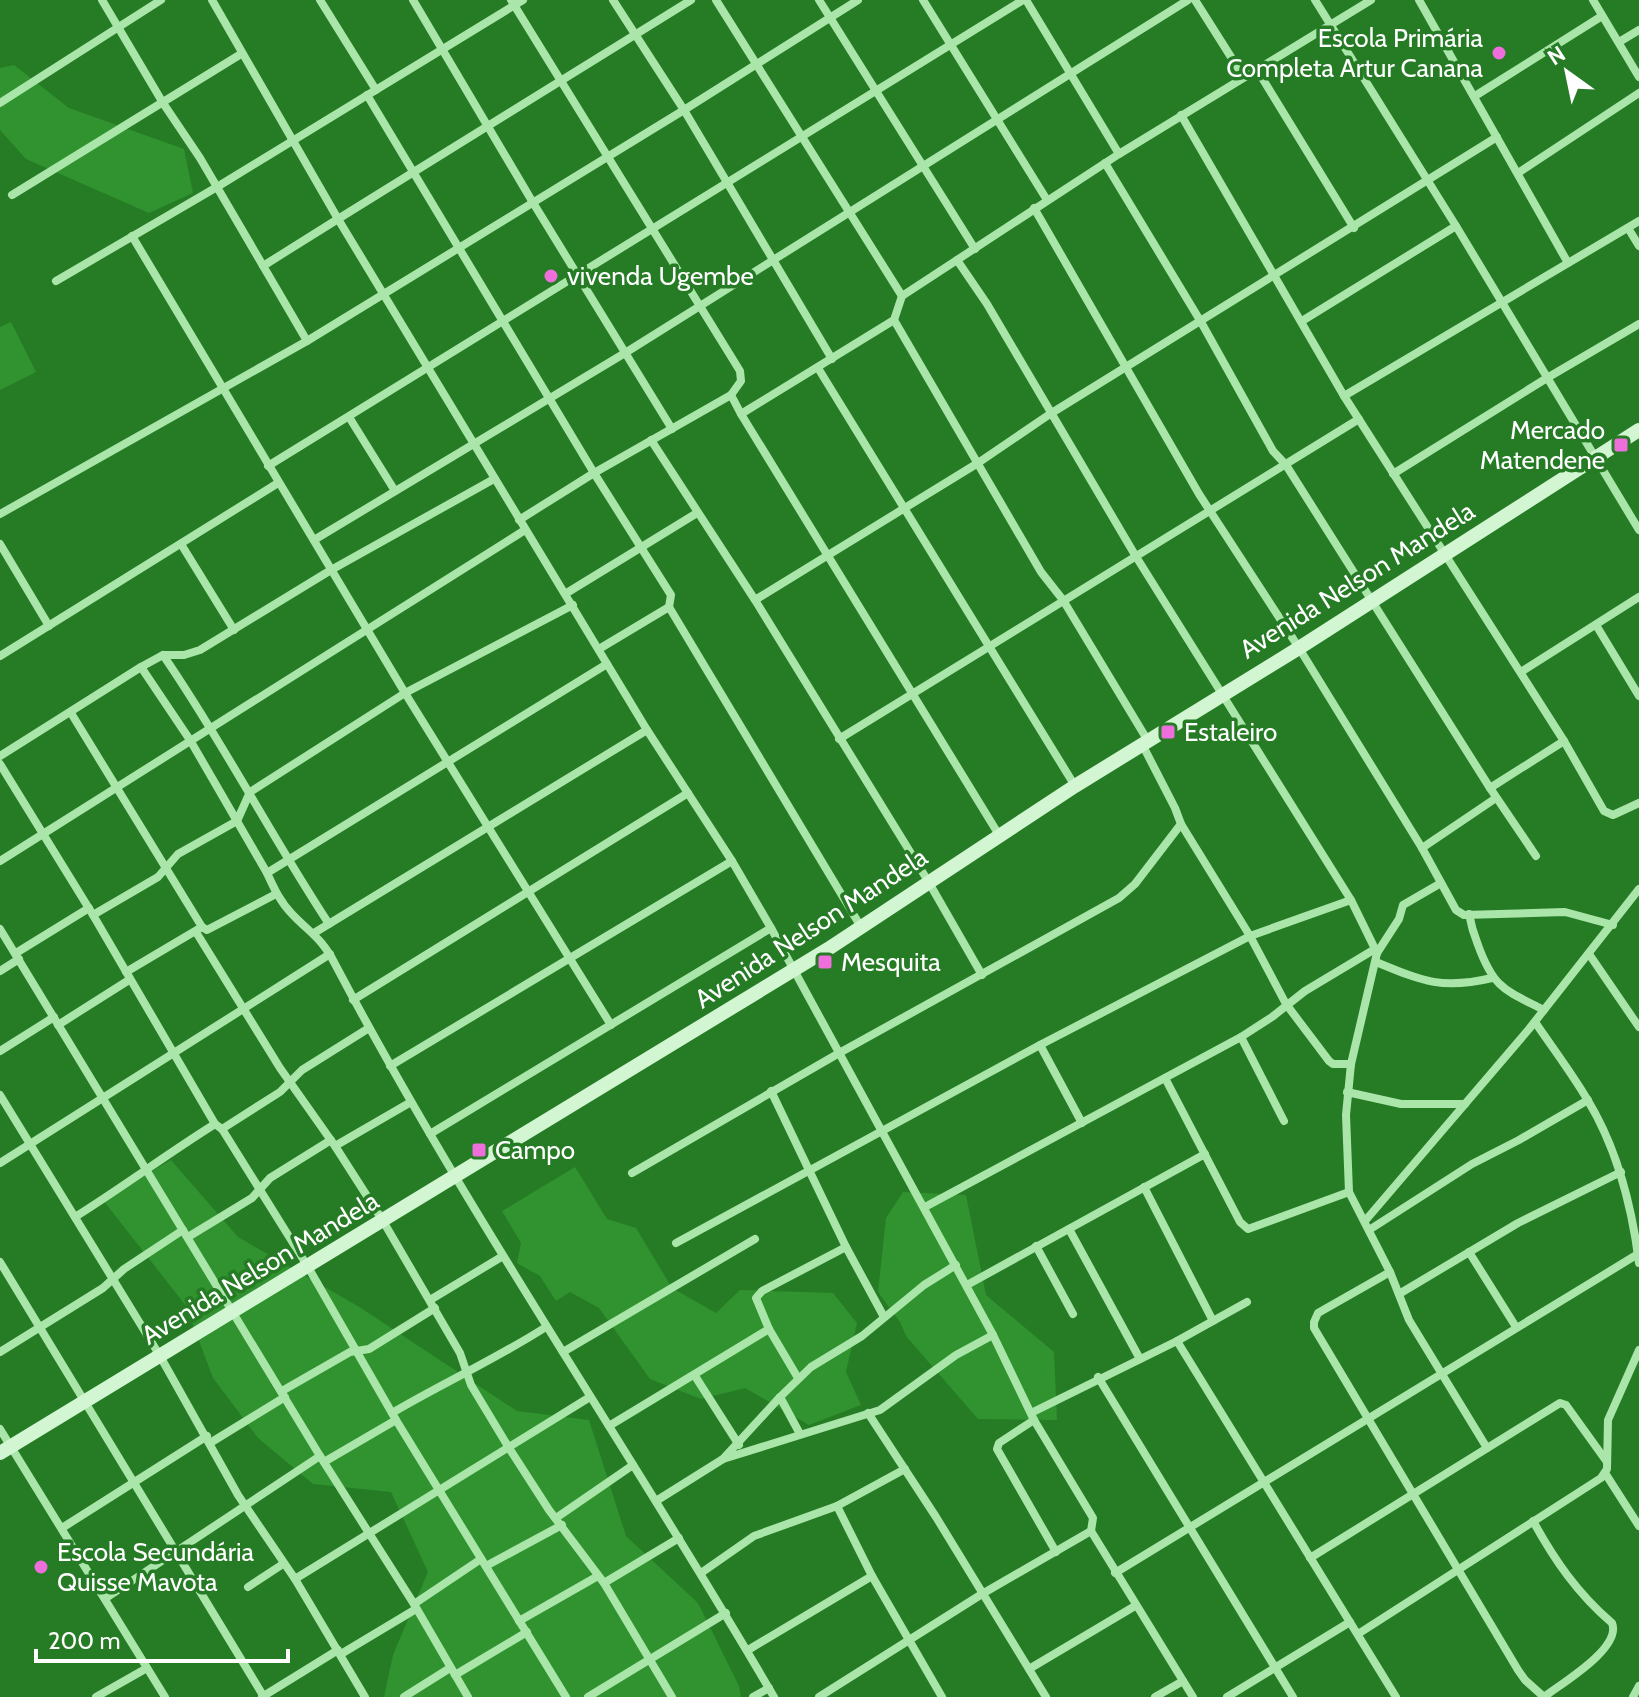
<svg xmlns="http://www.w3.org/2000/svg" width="1639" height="1697" font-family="Cabin,sans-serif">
<rect width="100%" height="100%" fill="#257c25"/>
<g fill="#30932f">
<path d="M14 65 69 108 184 149 193 193 149 213 26 159 0 130V68Z"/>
<path d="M11 322 36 372 0 390V327Z"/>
<path d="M171 1160 238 1237 361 1308 517 1411 589 1420 626 1536 698 1603 739 1686 741 1697H384L393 1655 428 1572 391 1492 313 1484 258 1438 213 1378 186 1306 103 1200Z"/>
<path d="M575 1167 607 1219 636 1228 672 1288 716 1313 740 1290 833 1293 857 1323 846 1372 861 1405 809 1425 745 1388 701 1399 650 1379 599 1308 570 1292 556 1301 540 1276 517 1263 521 1243 502 1211Z"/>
<path d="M903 1192 966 1195 986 1295 1054 1352 1057 1420 978 1419 906 1336 900 1322 878 1292 886 1218Z"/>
</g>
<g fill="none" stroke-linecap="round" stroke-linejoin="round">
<g stroke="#aae5a9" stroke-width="8">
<path d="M102 0 163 103 200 158 307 341"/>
<path d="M212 0 338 219 263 266"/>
<path d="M320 0 376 90"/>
<path d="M413 0 532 201 672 429"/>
<path d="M511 0 740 371 741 381 731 395"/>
<path d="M613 0 684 110 832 359"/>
<path d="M691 0 338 219 647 730 732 861 771 928 993 1335 1034 1420 1093 1518 1091 1531 1193 1697"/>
<path d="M716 0 902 296"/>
<path d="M819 0 975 249"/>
<path d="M923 0 1047 200"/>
<path d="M1026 0 1119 154"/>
<path d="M1195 0 1243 76"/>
<path d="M1315 0 1456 226 1639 530"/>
<path d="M1419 0 1568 263"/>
<path d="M1593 0 1639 77"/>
<path d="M1619 42 1639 30"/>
<path d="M1256 68 1354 228"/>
<path d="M367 95 594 473 671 595 669 607 599 649"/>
<path d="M1475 96 1602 16"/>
<path d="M0 103 161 0"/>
<path d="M1181 115 1344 396 1564 741 1604 811 1613 815 1639 803"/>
<path d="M1105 163 1201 322 1273 451 1286 465 1490 788 1536 856"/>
<path d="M1518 173 1639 93"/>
<path d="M12 195 241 54"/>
<path d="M1034 208 1199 494 1299 648 1422 848 1456 910 1464 915 1565 912 1613 925"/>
<path d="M1628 228 1639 246"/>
<path d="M132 236 405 693 611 1025"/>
<path d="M957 260 987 304 1135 555 1351 900 1377 953"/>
<path d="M56 281 217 187 523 0"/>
<path d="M894 320 1041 572 1063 600 1148 741"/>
<path d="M1302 321 1456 226"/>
<path d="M818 368 1075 786"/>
<path d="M1344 396 1639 221"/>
<path d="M349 417 395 491"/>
<path d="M651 440 755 600 928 881 982 975"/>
<path d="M268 466 1023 0"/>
<path d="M1393 474 1547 378 1639 324"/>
<path d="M0 514 307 341 684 110 858 0"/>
<path d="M519 520 594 473 731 395 741 414"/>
<path d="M314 540 625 353 1188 0"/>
<path d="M0 544 49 626"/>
<path d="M181 544 234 630"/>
<path d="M565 594 697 513"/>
<path d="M755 600 978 463 1050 414 1497 137"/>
<path d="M669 607 861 927"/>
<path d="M1596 625 1639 696"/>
<path d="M163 655C223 742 271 836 329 924"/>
<path d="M0 656 278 483"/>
<path d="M141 667 190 740 267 873C274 888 280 902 292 914 310 933 322 938 335 964 468 1216 631 1451 774 1697"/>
<path d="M1521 672 1639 597"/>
<path d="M71 713 202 927"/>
<path d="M839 739 1359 419"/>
<path d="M0 756 141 667 163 655H184L200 650 331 570 494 479"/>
<path d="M0 764 93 915 215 1124 222 1129 308 1267 396 1420 566 1697"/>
<path d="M1490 788 1564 741"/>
<path d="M1181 824 1250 936 1286 1004 1329 1061 1333 1064H1351"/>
<path d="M999 835 741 414 894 320 902 296 1119 154 1371 0"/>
<path d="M1422 848 1496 798"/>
<path d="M0 861 525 530"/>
<path d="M267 873 607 664"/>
<path d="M1441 883 1403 905 1399 919 1377 953 1351 1064 1346 1115 1349 1192 1390 1272 1409 1320 1487 1448"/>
<path d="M1469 914C1471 925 1474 935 1478 945 1494 989 1505 990 1544 1010"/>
<path d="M93 915 158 877 178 854 237 821 250 792 405 693 573 605"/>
<path d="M0 929 320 1456 414 1604 468 1697"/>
<path d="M196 932 280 1068 335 1146 383 1221 460 1353 471 1385 509 1448 549 1510 604 1583 672 1697"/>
<path d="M314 933 647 730"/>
<path d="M16 953 89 908"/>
<path d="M1589 954 1639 1027"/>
<path d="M1376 962C1422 981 1442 990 1492 978"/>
<path d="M0 971 19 959"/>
<path d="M126 972 202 927 207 930 276 894"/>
<path d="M353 1000 688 793"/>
<path d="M1535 1022C1552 1047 1571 1072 1587 1099 1617 1148 1632 1207 1639 1263"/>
<path d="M58 1025 129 980"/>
<path d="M1241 1037 1284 1121"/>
<path d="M1040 1045 1082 1123"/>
<path d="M0 1051 54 1017"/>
<path d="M390 1066 732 861"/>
<path d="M1165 1078 1240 1222 1248 1229 1349 1192"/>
<path d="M771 1091 846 1247 884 1317"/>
<path d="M1347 1092 1401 1104H1465"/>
<path d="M0 1095 160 1356 238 1495 295 1579 365 1697"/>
<path d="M222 1129 280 1092 302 1070 369 1028"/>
<path d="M430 1134 771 928"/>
<path d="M335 1146 411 1102"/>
<path d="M0 1163 330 954"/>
<path d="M632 1173 841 1052 1119 898 1135 884 1181 824 1175 808 1142 744"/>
<path d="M1144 1187 1213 1321"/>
<path d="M925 1207 1241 1037 1272 1017 1305 991 1375 949"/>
<path d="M75 1217C123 1187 167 1154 215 1124"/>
<path d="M1365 1221 1529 1029 1639 889"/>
<path d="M1069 1229 1140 1359"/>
<path d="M1369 1230 1472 1164 1519 1140 1588 1100"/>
<path d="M188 1237 252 1198 270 1178 331 1140"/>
<path d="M676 1243 1040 1045 1250 936 1351 900"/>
<path d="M1036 1246 1073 1314"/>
<path d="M1469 1252 1516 1327"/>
<path d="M0 1262 264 1697"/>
<path d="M1390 1272 1318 1313 1314 1322V1328L1518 1670 1525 1680 1544 1697"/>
<path d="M967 1285 1205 1154"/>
<path d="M1399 1294 1518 1223 1621 1172"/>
<path d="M430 1300 503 1256"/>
<path d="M1177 1341 1396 1697"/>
<path d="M0 1352 103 1288 124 1269 183 1230"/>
<path d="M563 1352 755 1239"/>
<path d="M695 1376 739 1445"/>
<path d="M1098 1377 1293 1697"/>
<path d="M798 1378 769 1329 756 1298 762 1291 846 1247"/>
<path d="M282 1391 350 1352 369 1349 435 1308"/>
<path d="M780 1397 800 1434"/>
<path d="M392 1413C443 1383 496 1359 546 1327"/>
<path d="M868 1413 936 1517 1046 1697"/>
<path d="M1031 1413 1177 1341 1247 1302"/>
<path d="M1034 1420 999 1443 997 1449 1056 1552"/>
<path d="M609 1426 769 1329"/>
<path d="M0 1429 165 1697"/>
<path d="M210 1443 285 1397"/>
<path d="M723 1459 880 1410 956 1355 993 1335"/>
<path d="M324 1462 396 1420"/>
<path d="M1605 1473 1639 1526"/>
<path d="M656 1501 723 1459 780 1397 811 1367 862 1336 924 1285 956 1265"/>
<path d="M837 1506 872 1576 942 1697"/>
<path d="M556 1518 633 1465"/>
<path d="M1533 1521C1555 1561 1578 1594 1612 1623 1622 1648 1562 1683 1544 1697"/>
<path d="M62 1528 207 1436"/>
<path d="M1310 1558 1560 1403 1566 1405 1607 1462"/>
<path d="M486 1566 562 1525"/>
<path d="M701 1573 754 1536 837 1506 905 1469"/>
<path d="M1115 1573 1638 1254"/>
<path d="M295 1579 590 1397"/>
<path d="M604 1583 679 1538"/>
<path d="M248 1587 283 1564"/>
<path d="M106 1598 320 1456"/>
<path d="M414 1604 481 1559"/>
<path d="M519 1621 598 1576"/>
<path d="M1358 1634 1601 1478 1607 1469 1608 1420 1639 1350"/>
<path d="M748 1650 872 1576"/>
<path d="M341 1654 416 1609"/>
<path d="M1029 1669 1135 1606"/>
<path d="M455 1675 527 1632"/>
<path d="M96 1697 147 1668"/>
<path d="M262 1697 338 1650"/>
<path d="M404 1697 450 1668"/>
<path d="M588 1697 726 1613"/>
<path d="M753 1697 769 1688"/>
<path d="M819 1697 982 1594 1091 1531"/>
<path d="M1155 1697 1183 1681"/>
<path d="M1227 1697 1350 1622"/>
<path d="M1633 1697 1639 1686"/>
</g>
<path stroke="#d2f5d2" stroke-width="14" d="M0 1453 828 949 1075 786 1299 648 1639 430"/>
</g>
<g fill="#ee6edb" stroke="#257c25" stroke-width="3">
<circle cx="1499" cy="53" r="8"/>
<circle cx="551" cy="276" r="8"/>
<rect x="1613" y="437" width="16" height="16" rx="4"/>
<rect x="1160" y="724" width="16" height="16" rx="4"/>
<rect x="817" y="954" width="16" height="16" rx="4"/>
<rect x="471" y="1142" width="16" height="16" rx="4"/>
<circle cx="41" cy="1567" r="8"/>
</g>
<g text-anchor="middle" stroke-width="7" stroke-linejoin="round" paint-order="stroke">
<g font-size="26" fill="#fff" stroke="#257c25" text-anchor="start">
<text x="1483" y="47" text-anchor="end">Escola Primária<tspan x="1483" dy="30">Completa Artur Canana</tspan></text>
<text x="567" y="285">vivenda Ugembe</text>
<text x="1605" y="439" text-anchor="end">Mercado<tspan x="1605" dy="30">Matendene</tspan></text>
<text x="1184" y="741">Estaleiro</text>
<text x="841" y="971">Mesquita</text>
<text x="495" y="1159">Campo</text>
<text x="57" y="1561">Escola Secundária<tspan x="57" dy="30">Quisse Mavota</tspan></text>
</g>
<g font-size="26" fill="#fff" stroke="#257c25">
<text transform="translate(1357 580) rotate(-32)" y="9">Avenida Nelson Mandela</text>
<text transform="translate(811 928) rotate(-33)" y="9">Avenida Nelson Mandela</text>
<text transform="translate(260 1268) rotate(-31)" y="9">Avenida Nelson Mandela</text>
</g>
</g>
<g transform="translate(1567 72) rotate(327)" stroke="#257c25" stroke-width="6" paint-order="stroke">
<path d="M0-6L14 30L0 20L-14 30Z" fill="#ffffff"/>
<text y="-12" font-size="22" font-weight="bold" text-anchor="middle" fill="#ffffff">N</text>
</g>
<path d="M36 1649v12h252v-12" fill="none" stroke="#ffffff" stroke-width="4"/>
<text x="48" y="1649" font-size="24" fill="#ffffff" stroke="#257c25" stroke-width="6" paint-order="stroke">200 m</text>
</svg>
